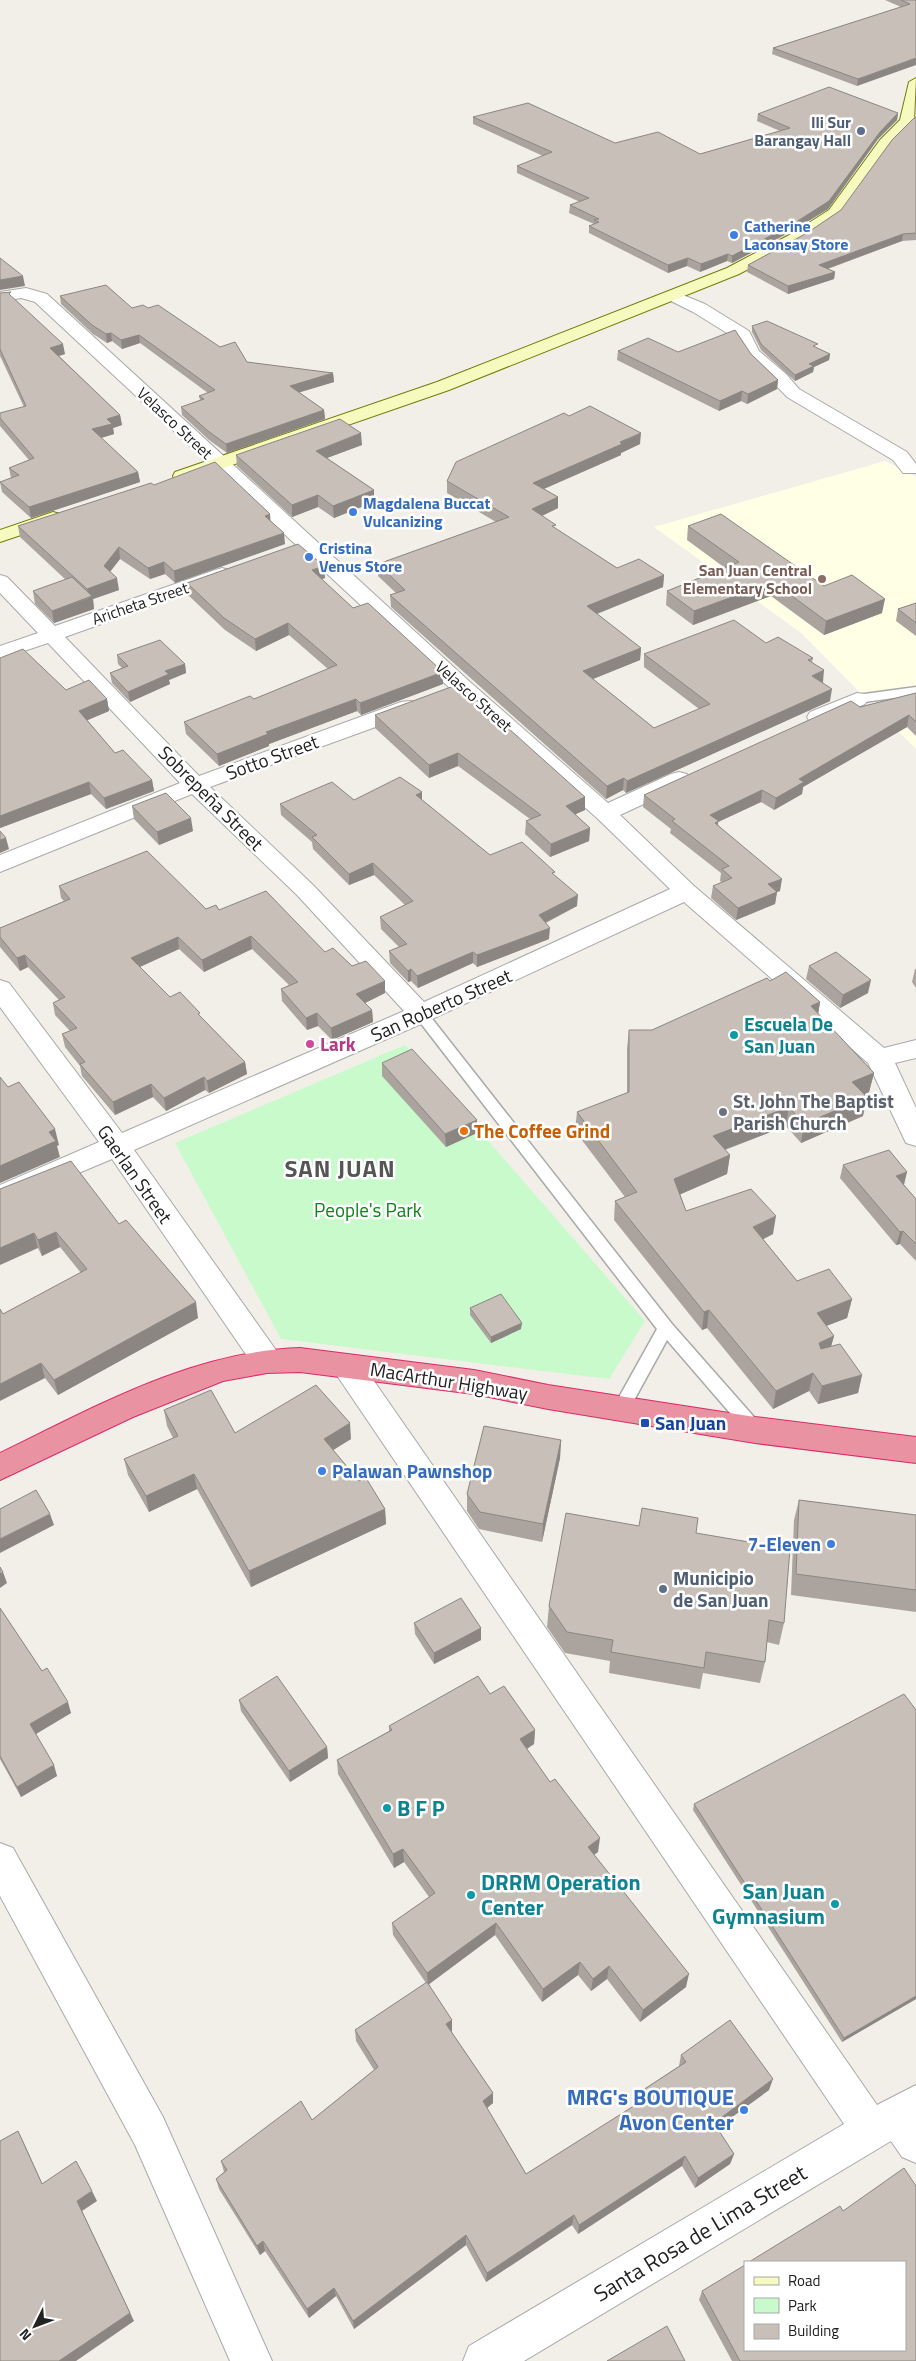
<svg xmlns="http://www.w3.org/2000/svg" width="916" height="2361" font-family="'Titillium Web',sans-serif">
<rect width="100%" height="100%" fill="#f2efe9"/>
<path fill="#ffffe5" d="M885 461 916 477V749L800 632 654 527Z"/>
<path fill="#c8facc" d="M405 1045 645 1321 609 1379 281 1339 175 1143Z"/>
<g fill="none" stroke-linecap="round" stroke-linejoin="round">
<defs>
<g id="lane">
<path d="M916 687V695L857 703 851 699 857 695Z"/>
<path d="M421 1009 426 1011 672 1324 761 1425 763 1430 761 1435 755 1437 749 1435 667 1340 627 1413 621 1415 615 1413 613 1408 657 1329 416 1017 414 1014Z"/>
</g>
<g id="street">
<path d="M26 288 47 294 470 682 608 803 671 774 679 772 687 774 690 779 687 784 620 815 694 886 884 1048 916 1040V1058L895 1063 916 1108V1146L906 1143 868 1063 684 902 430 1020 134 1150 278 1353 282 1361 278 1369 267 1373 256 1369 112 1159 0 1206V1185L99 1142 0 1007V980L9 983 122 1133 404 1011 297 895 192 794 0 872V855L180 783 48 643 0 659V646L38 633 0 593V575L7 577 55 626 215 570 222 568 229 570 232 574 229 578 65 637 199 776 401 702 409 701 417 702 420 707 417 712 210 787 313 885 424 1002 670 889 597 818 454 692 35 302 21 298 0 302V292Z"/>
<path d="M673 291 705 304 749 331 759 351 786 374 799 389 907 452 916 464V473H903L893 460 787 397C770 377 744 363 735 338L693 312 667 299 665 296 667 293Z"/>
<path d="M857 693 865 694 868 699 865 704 818 724 810 722 807 717 810 712Z"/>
<path d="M347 1354 358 1358 877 2105 916 2085V2163L902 2157 891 2141 524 2361H463L469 2346 844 2124 336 1374 332 1366 336 1358Z"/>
<path d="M0 1843 13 1848 163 2117 272 2361H230L135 2145 0 1896Z"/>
</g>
<g id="secondary">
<path d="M916 78 914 121 890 146 839 216 805 239 739 274 449 390 189 480H175L173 476 175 472 437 382 727 268 793 233 829 210 880 140 900 120 909 82Z"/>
<path d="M53 512 60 514 63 518 60 522 0 542V530Z"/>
</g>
<path id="highway" d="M300 1348 474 1370 548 1385 755 1417 916 1437V1463L755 1443 548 1409 474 1394 300 1372 267 1373 223 1381 133 1417 0 1480V1453C95 1407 193 1351 300 1348Z"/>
</defs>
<use href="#lane" stroke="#a9a9a9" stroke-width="3"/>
<use href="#street" stroke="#a9a9a9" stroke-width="2"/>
<use href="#secondary" stroke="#707d05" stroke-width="2"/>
<use href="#highway" stroke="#dc2a67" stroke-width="2"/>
<use href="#lane" fill="#fff" fill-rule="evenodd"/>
<use href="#street" fill="#fff" fill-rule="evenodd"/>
<use href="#secondary" fill="#f7fabf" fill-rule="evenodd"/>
<use href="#highway" fill="#e892a2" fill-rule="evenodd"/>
</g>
<g fill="#aba49e">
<path d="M885 0H916L857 86 772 54 773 48 901 7Z"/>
<path d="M898 113 897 120 878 139 828 209 792 231 732 263 727 261 700 272 687 266 668 273 589 233V226L594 224 569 213 570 205 580 202 517 173V166L543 156 473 124V117L615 143 700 154 780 131 757 121 758 114Z"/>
<path d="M916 117V240L902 241 828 269 835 272 834 279 788 294 747 272 748 265 807 233 841 210Z"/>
<path d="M0 293 12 297 65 354 59 356 120 415 122 425 113 428 114 434 101 438 138 472 140 482 31 518 2 492 0 482 11 478 9 468 29 460 0 426V413L24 407 0 356Z"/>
<path d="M60 296 132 308H148L247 362 333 373 334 382 299 392 324 410 325 419 227 453 209 440 182 415 181 407 200 400 199 396 208 393 140 343 122 349 112 341 107 343 93 334 61 304Z"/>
<path d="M752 326 817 348 830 354 829 360 814 367 813 372 795 381 761 350 752 332Z"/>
<path d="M618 351 751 354 778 380 777 389 747 404 741 401 719 411 617 360Z"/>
<path d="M569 416 640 444 621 453V455L544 489 558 497V508L542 516 555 529 617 568 664 575 663 587 597 614 641 648 640 660 593 679 654 728 699 709 644 667V654L766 643 813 658 812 662 823 682 830 701 626 793 623 790 606 799 391 607 390 595 396 593 378 576V564L496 522 447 493V481Z"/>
<path d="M362 445 327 458 374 490V502L334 518 318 507 292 517 237 466 236 455Z"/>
<path d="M154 485 271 521 285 544 175 583 165 574 150 579 120 559 110 572 119 590 93 599 94 609 54 623 35 604 33 591 66 580 20 537 18 526Z"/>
<path d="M688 526 824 586 882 613 824 635 771 596 693 625 666 605 667 591 725 568 687 540Z"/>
<path d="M324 566 325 578 321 579 353 608 443 672V684L361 715 357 711 269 744V746L219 766 186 734 184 722 254 699 328 669 289 635 256 651 225 630 188 595 187 583Z"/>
<path d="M916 603V636L896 621 898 609Z"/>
<path d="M117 655 185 664 186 673 169 680 170 684 130 702 112 683 110 673 122 668 118 664Z"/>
<path d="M0 658 66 690 107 699 109 711 87 720 115 753 152 780 154 791 106 809 91 794 0 828Z"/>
<path d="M916 693V736L907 727 803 787 802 794 774 810 761 802 718 822V825L780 891 777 892 775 904 736 920 711 898 713 886 722 882 720 881 721 873 670 833 671 829 643 807 644 795 860 707Z"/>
<path d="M375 715 585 797V810L575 814 590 828 589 841 550 857 525 834 526 821 530 819 458 766 429 778 375 728Z"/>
<path d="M354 800H422L490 855 555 876 577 906 546 923 549 939 477 967 473 963 418 988 411 981 408 982 390 963 389 951 399 947 381 929 380 917 405 905 374 875 349 885 313 849 312 842 281 815 280 804Z"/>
<path d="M132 806 193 831 159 845 134 819Z"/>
<path d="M59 886 219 910 325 952 352 966 385 993 365 1003 372 1010 373 1022 332 1040 318 1026 307 1030 282 1001 281 989 289 985 252 949 204 972 179 949 140 967 170 997 200 1016 245 1062 247 1074 209 1093 205 1090 166 1111 153 1097 115 1115 82 1076 80 1066 65 1047 62 1034 70 1031 55 1015 53 1003 59 1000 28 967 20 971 0 947V928L64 901 61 898Z"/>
<path d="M809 966 868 993 840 1008 806 979Z"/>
<path d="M915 969H916V988L912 982Z"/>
<path d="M770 981 820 1002 818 1014 874 1073 869 1092 865 1094 863 1116 801 1143 786 1126 725 1150 730 1155 727 1174 680 1194 686 1211 773 1234 763 1239 797 1281 852 1299 847 1318 826 1326 834 1336 831 1346 862 1375 858 1393 818 1404 809 1391 773 1409 707 1328 702 1330 614 1220 615 1201 625 1197 575 1131 577 1112 627 1093V1049L629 1030H652Z"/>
<path d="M382 1063 477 1133 446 1147 382 1076Z"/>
<path d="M843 1165 904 1185 916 1199V1261L900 1244 896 1245 840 1178Z"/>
<path d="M0 1189 119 1224 198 1318 58 1395 45 1378 3 1314 81 1273 60 1247 42 1256 38 1248Z"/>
<path d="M470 1308 521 1329 491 1343 470 1315Z"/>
<path d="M164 1410 235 1433 351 1439 333 1450 359 1481 385 1509 386 1524 251 1587 197 1489 149 1512 128 1475 124 1459 173 1438 167 1426Z"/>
<path d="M561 1440 560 1458 542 1542 479 1529 467 1511V1494Z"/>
<path d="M799 1500 916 1515V1612L791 1595 794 1520Z"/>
<path d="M639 1526 696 1533 784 1623 779 1645 767 1642 765 1662 760 1683 703 1673 700 1689 609 1673 610 1661 565 1653 547 1627 549 1606Z"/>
<path d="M0 1608 42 1671 71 1713 36 1734 57 1776 21 1797 0 1759Z"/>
<path d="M414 1623 481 1628V1640L434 1664 415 1634Z"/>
<path d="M490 1694 535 1730 534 1744 527 1749 598 1852 594 1855 686 1987 640 2022 607 1979 591 1991 578 1975 542 2002 495 1935 429 1984 452 2031H451L493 2093V2103L487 2108 526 2174 641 2102V2100L643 2090 679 2066 681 2055 769 2090 717 2128 734 2154 730 2164 695 2188 682 2166 578 2234 572 2225 486 2282 466 2245 354 2329 336 2296 309 2318 265 2251 260 2255 219 2189 216 2179 224 2172 221 2161 312 2120 374 2070 356 2041 355 2030 426 1983 393 1935 392 1923 429 1897 404 1862 394 1868 338 1774 337 1760 389 1731V1726Z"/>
<path d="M239 1700 327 1747 328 1758 290 1782 241 1711Z"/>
<path d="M916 1710V1999L842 2042 693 1810 694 1804Z"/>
<path d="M843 2211 916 2361H732L699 2300 702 2291Z"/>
</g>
<g fill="#8b8681">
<path d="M916 58V65L857 86 858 79Z"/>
<path d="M898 113 897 120 878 139 828 209 792 231 732 263V256L880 132Z"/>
<path d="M903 234 902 241 818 272 819 265Z"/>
<path d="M728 254 727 261 700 272 701 264Z"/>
<path d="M688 258 687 266 668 273V265Z"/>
<path d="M835 272 834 279 788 294V286Z"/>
<path d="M23 276 25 286 0 290V280Z"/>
<path d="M111 333 112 341 107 343 106 334Z"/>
<path d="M139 335 140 343 122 349 121 340Z"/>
<path d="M63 344 65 354 52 358 50 348Z"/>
<path d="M830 354 829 360 814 367 813 372 795 381V375L809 364Z"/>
<path d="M333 373 334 382 291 395 290 386Z"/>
<path d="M778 380 777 389 747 404 748 394Z"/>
<path d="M742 391 741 401 719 411 720 401Z"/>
<path d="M324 410 325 419 227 453 226 444Z"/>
<path d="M120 415 122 425 113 428 114 434 94 440 92 429 107 419Z"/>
<path d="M361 433 362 445 316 462V451Z"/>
<path d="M641 433 640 444 621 453V455L532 494 533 483Z"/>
<path d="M138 472 140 482 31 518 29 507Z"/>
<path d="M374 490V502L334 518 333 506Z"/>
<path d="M318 495V507L292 517V505Z"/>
<path d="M558 497V508L531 521 532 509Z"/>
<path d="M270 514 271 525 265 516Z"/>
<path d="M284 533 285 544 175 583 174 571Z"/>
<path d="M119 547 120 559 105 578 104 566Z"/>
<path d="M164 562 165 574 150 579 148 568Z"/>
<path d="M324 566 325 578 313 582 312 570Z"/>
<path d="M664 575 663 587 586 618 587 606Z"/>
<path d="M117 578 119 590 93 599 94 609 54 623 52 611 89 598 87 589Z"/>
<path d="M773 582 771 596 693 625 694 611Z"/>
<path d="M885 599 882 613 824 635 826 621Z"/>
<path d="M288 623 289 635 256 651 255 639Z"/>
<path d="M641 648 640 660 583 683V671Z"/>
<path d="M185 664 186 673 169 680 170 684 130 702 128 692 165 671Z"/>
<path d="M824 670 823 682 810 689 812 676Z"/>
<path d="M443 672V684L361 715 360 703Z"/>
<path d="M832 689 830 701 626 793 627 781Z"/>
<path d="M107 699 109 711 81 723 79 711Z"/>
<path d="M356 699 357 711 269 744V746L219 766 217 754 266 732Z"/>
<path d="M909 715 907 727 803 787 802 794 774 810 776 798 799 779Z"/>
<path d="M458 753V766L429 778V765Z"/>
<path d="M624 778 623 790 606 799 607 786Z"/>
<path d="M152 780 154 791 106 809 104 798Z"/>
<path d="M89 782 91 794 0 828V816Z"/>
<path d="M762 790 761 802 718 822 717 833 710 815Z"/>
<path d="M422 792V804L416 795Z"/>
<path d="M585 797V810L565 819 566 806Z"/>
<path d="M191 818 193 831 159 845 157 832Z"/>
<path d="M590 828 589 841 550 857 551 844Z"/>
<path d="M6 838 9 849 0 853V840Z"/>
<path d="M373 863 374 875 349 885V874Z"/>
<path d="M782 879 780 891 777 892 775 904 736 920 738 908 768 884Z"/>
<path d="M578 895 577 906 538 926 539 915Z"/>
<path d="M550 928 549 939 477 967V955Z"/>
<path d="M251 936 252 949 204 972 202 960Z"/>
<path d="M178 937 179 949 133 970 131 958Z"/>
<path d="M473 952V963L418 988 417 976Z"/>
<path d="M25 955 28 967 20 971 17 958Z"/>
<path d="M411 969V981L408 982V971Z"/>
<path d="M871 980 868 993 840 1008 843 995Z"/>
<path d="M385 981V993L357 1007 356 994Z"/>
<path d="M820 1002 817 1021 811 1006Z"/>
<path d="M372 1010 373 1022 332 1040 331 1028Z"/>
<path d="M317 1013 318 1026 307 1030 306 1018Z"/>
<path d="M245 1062 247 1074 209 1093 207 1081Z"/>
<path d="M874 1073 869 1092 848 1101 852 1082Z"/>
<path d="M204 1077 205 1090 166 1111 164 1098Z"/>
<path d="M151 1084 153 1097 115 1115 113 1102Z"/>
<path d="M867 1097 863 1116 801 1143 804 1124Z"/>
<path d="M789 1107 786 1126 710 1155 713 1136Z"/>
<path d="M477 1120V1133L446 1147 445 1134Z"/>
<path d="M55 1129 59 1145 57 1146 60 1157 0 1183V1166L49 1132Z"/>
<path d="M730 1155 727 1174 672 1198 674 1179Z"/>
<path d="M907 1172 904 1185 896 1176Z"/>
<path d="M776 1216 773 1234 750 1246 753 1227Z"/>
<path d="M903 1231 900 1244 896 1245 900 1232Z"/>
<path d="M56 1232 60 1247 42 1256 38 1240Z"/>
<path d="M34 1233 38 1248 0 1265V1248Z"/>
<path d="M852 1299 847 1318 813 1331 817 1313Z"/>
<path d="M196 1302 198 1318 58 1395 54 1380Z"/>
<path d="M709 1310 707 1328 702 1330 704 1312Z"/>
<path d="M522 1323 521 1329 491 1343V1337Z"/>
<path d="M834 1336 829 1354 815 1362 819 1343Z"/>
<path d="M41 1363 45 1378 0 1401V1384Z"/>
<path d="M813 1373 809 1391 773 1409 776 1391Z"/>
<path d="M862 1375 858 1393 818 1404 822 1386Z"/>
<path d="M350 1423 351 1439 325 1455 324 1439Z"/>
<path d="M561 1440 560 1458 542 1542 543 1524Z"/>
<path d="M194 1474 197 1489 149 1512 146 1496Z"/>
<path d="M385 1509 386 1524 251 1587 249 1571Z"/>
<path d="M50 1514 54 1525 0 1553V1539Z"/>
<path d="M3 1572 7 1583 0 1588V1574Z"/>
<path d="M481 1628V1640L434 1664V1653Z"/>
<path d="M68 1702 71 1713 34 1735 30 1724Z"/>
<path d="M535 1730 534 1744 520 1753V1739Z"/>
<path d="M327 1747 328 1758 290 1782 289 1771Z"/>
<path d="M54 1765 57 1776 21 1797 17 1787Z"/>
<path d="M600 1838 598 1852 586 1860 588 1847Z"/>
<path d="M403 1849 404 1862 394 1868 393 1854Z"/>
<path d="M496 1923 495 1935 428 1985 427 1973Z"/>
<path d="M580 1962 578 1975 542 2002 543 1989Z"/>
<path d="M609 1966 607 1979 591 1991 593 1979Z"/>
<path d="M689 1974 686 1987 640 2022 643 2010Z"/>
<path d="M916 1996V1999L842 2042 844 2038Z"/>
<path d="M452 2020V2031L446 2035V2024Z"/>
<path d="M773 2079 769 2090 710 2133 714 2123Z"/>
<path d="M493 2093V2103L483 2111V2101Z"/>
<path d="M18 2131 23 2141 47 2194 42 2184Z"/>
<path d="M734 2154 730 2164 695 2188 698 2178Z"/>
<path d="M685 2156 682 2166 578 2234 579 2225Z"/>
<path d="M92 2191 97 2201 82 2211 134 2321 76 2361H59L77 2201Z"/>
<path d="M574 2215 572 2225 486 2282 487 2273Z"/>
<path d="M466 2235V2245L354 2329 353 2321Z"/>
<path d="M263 2241 265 2251 260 2255 257 2246Z"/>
<path d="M334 2288 336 2296 309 2318 307 2309Z"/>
</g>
<g fill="#c7bfb8" stroke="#8b8681">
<path d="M901 0H916V58L858 79 773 48 910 4Z"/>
<path d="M829 87 898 113 880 132 829 201 793 224 732 256 728 254 701 264 688 258 668 265 589 226 599 222 594 220 599 219 570 205 589 198 517 166 552 152 473 117 528 103 615 143 658 132 700 154 790 128 758 114Z"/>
<path d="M916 117V233L903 234 819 265 835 272 788 286 748 265 807 233 841 210 892 140 913 119Z"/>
<path d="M0 258 23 276 0 280Z"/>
<path d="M106 285 132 308 143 305 148 308 158 305 220 347 235 342 247 362 333 373 290 386 324 410 226 444 208 431 181 407 204 399 199 396 215 390 139 335 121 340 111 333 106 334 92 325 60 296Z"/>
<path d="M11 292 9 294 63 344 50 348 120 415 107 419 112 424 92 429 138 472 29 507 0 482 19 475 9 468 34 458 0 418V413L26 406 0 349V293Z"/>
<path d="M767 321 818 344 813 346 830 354 809 364 814 366 795 375 761 344 752 326Z"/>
<path d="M735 330 751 354 778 380 748 394 742 391 720 401 618 351 648 338 678 352Z"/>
<path d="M590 406 641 433 620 442 622 444 533 483 558 497 532 509 556 525 552 526 617 568 639 559 664 575 587 606 641 648 583 671 654 728 710 704 644 654 734 620 766 643 778 637 813 658 808 660 824 670 812 676 832 689 627 781 624 778 607 786 390 595 405 590 378 564 509 517 447 481 456 462 564 413 569 416Z"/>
<path d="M340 419 361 433 316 451 374 490 333 506 318 495 292 505 236 455Z"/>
<path d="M215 462 270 514 265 516 284 533 174 571 164 562 148 568 119 547 104 566 117 578 87 589 18 526 151 483 154 485Z"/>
<path d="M721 514 824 586 852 575 885 599 826 621 773 582 694 611 667 591 739 562 688 526Z"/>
<path d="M298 544 324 566 312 570 353 608 368 603 443 672 360 703 356 699 266 732 268 734 217 754 184 722 250 696 254 699 337 665 288 623 255 639 224 618 187 583Z"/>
<path d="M72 577 92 596 52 611 33 591Z"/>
<path d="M916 603V623L898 609Z"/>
<path d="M160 640 185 664 165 671 169 674 128 692 110 673 128 666 117 655Z"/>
<path d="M23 649 66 690 89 680 107 699 79 711 115 753 123 750 152 780 104 798 89 782 0 816V658Z"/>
<path d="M459 684 585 797 566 806 590 828 551 844 526 821 541 815 458 753 429 765 375 715Z"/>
<path d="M916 693V722L909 715 799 779 804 782 776 798 762 790 710 815 719 821 715 823 782 879 768 884 777 892 738 908 713 886 732 878 722 869 729 866 672 821 675 819 644 795 851 701 860 707Z"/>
<path d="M400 777 422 792 416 795 490 855 522 842 555 872 552 873 578 895 539 915 550 928 477 955 473 952 417 976 411 969 408 971 389 951 407 944 380 917 413 901 373 863 349 874 312 837 317 835 280 804 332 782 354 800Z"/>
<path d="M166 793 191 818 157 832 132 806Z"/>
<path d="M0 831 6 838 0 840Z"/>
<path d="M147 851 206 909 216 905 219 910 266 891 325 952 333 948 352 966 366 961 385 981 356 994 372 1010 331 1028 317 1013 306 1018 281 989 298 982 251 936 202 960 178 937 131 958 170 997 180 992 200 1013 198 1014 245 1062 207 1081 204 1077 164 1098 151 1084 113 1102 80 1064 85 1062 62 1034 77 1028 53 1003 65 997 25 955 17 958 0 937V928L70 899 59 886Z"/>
<path d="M836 952 871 980 843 995 809 966Z"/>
<path d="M786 972 820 1002 811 1006 874 1073 852 1082 867 1097 804 1124 789 1107 713 1136 730 1155 674 1179 686 1211 751 1189 776 1216 753 1227 797 1281 829 1269 852 1299 817 1313 834 1336 819 1343 821 1349 840 1344 862 1375 822 1386 813 1373 776 1391 709 1310 704 1312 615 1201 637 1192 577 1112 629 1092V1030H652L767 978 770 981Z"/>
<path d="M412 1049 477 1120 445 1134 382 1063Z"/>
<path d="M0 1077 8 1087 19 1082 55 1129 49 1132 56 1141 0 1166Z"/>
<path d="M889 1150 907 1172 896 1176 916 1199V1244L903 1231 900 1232 843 1165Z"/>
<path d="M71 1161 119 1224 126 1220 196 1302 54 1380 41 1363 0 1384V1309L3 1314 87 1269 56 1232 38 1240 34 1233 0 1248V1189Z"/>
<path d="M501 1294 522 1323 491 1337 470 1308Z"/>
<path d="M316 1385 350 1423 324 1439 359 1481 366 1478 385 1509 249 1571 194 1474 146 1496 124 1459 178 1436 164 1410 211 1390 235 1433Z"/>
<path d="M484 1426 561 1440 543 1524 480 1512 467 1494Z"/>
<path d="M36 1490 50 1514 0 1539V1509Z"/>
<path d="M799 1500 916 1515V1590L796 1574Z"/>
<path d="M642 1508 698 1518 696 1533 790 1549 784 1623 769 1620 765 1662 706 1652 704 1668 611 1652 613 1640 567 1632 549 1606 566 1513 639 1526Z"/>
<path d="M0 1567 3 1572 0 1574Z"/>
<path d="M461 1598 481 1628 434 1653 414 1623Z"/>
<path d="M0 1608 42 1671 47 1668 68 1702 30 1724 54 1765 17 1787 0 1756Z"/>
<path d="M277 1676 327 1747 289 1771 239 1700Z"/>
<path d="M478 1676 490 1694 504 1686 535 1730 520 1739 550 1782 555 1779 600 1838 588 1847 689 1974 643 2010 609 1966 593 1979 580 1962 543 1989 496 1923 427 1973 392 1923 435 1893 403 1849 393 1854 337 1760 392 1730 389 1726Z"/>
<path d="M904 1694 916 1710V1996L844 2038 694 1804Z"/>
<path d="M427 1982 452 2020 446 2024 493 2093 483 2101 526 2174 648 2097 643 2090 686 2062 681 2055 730 2020 773 2079 714 2123 734 2154 698 2178 685 2156 579 2225 574 2215 487 2273 466 2235 353 2321 334 2288 307 2309 263 2241 257 2246 216 2179 227 2170 221 2161 301 2101 312 2120 378 2067 355 2030Z"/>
<path d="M18 2131 42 2184 76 2161 92 2191 77 2201 130 2313 59 2361H0V2141Z"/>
<path d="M904 2168 916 2186V2361H740L702 2291 745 2265V2350H905V2262H749L840 2206 843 2211Z"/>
<path d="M667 2326 685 2361H607Z"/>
</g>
<g fill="#5c6f8a" stroke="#fff" stroke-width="2">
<circle cx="861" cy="131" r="5"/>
<circle cx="663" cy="1589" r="5"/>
</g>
<g fill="#3f7fe0" stroke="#fff" stroke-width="2">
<circle cx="734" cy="235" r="5"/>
<circle cx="353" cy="512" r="5"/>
<circle cx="309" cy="557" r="5"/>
<circle cx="322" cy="1471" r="5"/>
<circle cx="831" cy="1544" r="5"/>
<circle cx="744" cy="2110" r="5"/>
</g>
<circle fill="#8d6e63" stroke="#fff" stroke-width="2" cx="822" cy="579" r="5"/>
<g fill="#0f9aa8" stroke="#fff" stroke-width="2">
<circle cx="734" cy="1035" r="5"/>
<circle cx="387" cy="1808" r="5"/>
<circle cx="471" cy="1895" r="5"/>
<circle cx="835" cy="1904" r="5"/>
</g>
<circle fill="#d1479c" stroke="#fff" stroke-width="2" cx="310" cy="1044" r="5"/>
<circle fill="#6b7280" stroke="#fff" stroke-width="2" cx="723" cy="1112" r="5"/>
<circle fill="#e8710a" stroke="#fff" stroke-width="2" cx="464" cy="1131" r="5"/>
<rect fill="#1a4fb4" stroke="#fff" stroke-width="2" x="640" y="1418" width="10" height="10" rx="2.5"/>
<g text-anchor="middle" stroke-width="5" stroke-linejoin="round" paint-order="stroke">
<g font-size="16" font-weight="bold" fill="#4e5e75" stroke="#fff" text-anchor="end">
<text x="851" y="128">Ili Sur<tspan x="851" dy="18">Barangay Hall</tspan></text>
</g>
<g font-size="16" font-weight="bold" fill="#366cbe" stroke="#fff" text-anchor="start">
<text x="744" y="232">Catherine<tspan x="744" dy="18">Laconsay Store</tspan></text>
<text x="363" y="509">Magdalena Buccat<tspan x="363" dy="18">Vulcanizing</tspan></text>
<text x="319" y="554">Cristina<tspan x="319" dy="18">Venus Store</tspan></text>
</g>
<g font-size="16" fill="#222" stroke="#fff">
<text transform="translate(175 423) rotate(43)" y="6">Velasco Street</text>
<text transform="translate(140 603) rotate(-19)" y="6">Aricheta Street</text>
<text transform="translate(474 696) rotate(42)" y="6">Velasco Street</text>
</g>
<g font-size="16" font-weight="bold" fill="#785e54" stroke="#fff" text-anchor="end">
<text x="812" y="576">San Juan Central<tspan x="812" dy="18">Elementary School</tspan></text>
</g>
<g font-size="19" fill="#222" stroke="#fff">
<text transform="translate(272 757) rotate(-20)" y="7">Sotto Street</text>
<text transform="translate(211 798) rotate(45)" y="7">Sobrepeña Street</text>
<text transform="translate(441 1005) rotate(-24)" y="7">San Roberto Street</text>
<text transform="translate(135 1174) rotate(55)" y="7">Gaerlan Street</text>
<text transform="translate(449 1381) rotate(9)" y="7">MacArthur Highway</text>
</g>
<g font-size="19" font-weight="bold" fill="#0d838f" stroke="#fff" text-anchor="start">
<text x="744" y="1031">Escuela De<tspan x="744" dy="22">San Juan</tspan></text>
</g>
<g font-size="19" font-weight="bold" fill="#b23c85" stroke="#fff" text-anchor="start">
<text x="320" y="1051">Lark</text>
</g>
<g font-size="19" font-weight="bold" fill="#5b616d" stroke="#fff" text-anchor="start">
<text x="733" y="1108">St. John The Baptist<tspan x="733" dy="22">Parish Church</tspan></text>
</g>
<g font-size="19" font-weight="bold" fill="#c56008" stroke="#fff" text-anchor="start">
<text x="474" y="1138">The Coffee Grind</text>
</g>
<g font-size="19" fill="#0c8416" stroke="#fff">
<text x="368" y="1217">People's Park</text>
</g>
<g font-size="19" font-weight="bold" fill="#164399" stroke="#fff" text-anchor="start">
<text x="655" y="1430">San Juan</text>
</g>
<g font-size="19" font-weight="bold" fill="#366cbe" stroke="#fff" text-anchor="start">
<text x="332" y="1478">Palawan Pawnshop</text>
<text x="821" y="1551" text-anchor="end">7-Eleven</text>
</g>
<g font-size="19" font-weight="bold" fill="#4e5e75" stroke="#fff" text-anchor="start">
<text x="673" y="1585">Municipio<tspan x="673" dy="22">de San Juan</tspan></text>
</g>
<g font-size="22" font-weight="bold" fill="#0d838f" stroke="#fff" text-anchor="start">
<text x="397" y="1816">B F P</text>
<text x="481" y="1890">DRRM Operation<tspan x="481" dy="25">Center</tspan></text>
<text x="825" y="1899" text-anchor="end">San Juan<tspan x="825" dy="25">Gymnasium</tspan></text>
</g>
<g font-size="22" font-weight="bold" fill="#366cbe" stroke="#fff" text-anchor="end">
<text x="734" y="2105">MRG's BOUTIQUE<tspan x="734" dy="25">Avon Center</tspan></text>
</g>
<g font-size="22" fill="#222" stroke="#fff">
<text transform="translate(700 2233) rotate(-31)" y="8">Santa Rosa de Lima Street</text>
</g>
<g font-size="24" font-weight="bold" letter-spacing="1" fill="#555" stroke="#fff">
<text x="340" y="1177">SAN JUAN</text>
</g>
</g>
<rect x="744" y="2261" width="162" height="90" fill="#ffffff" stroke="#a7a7a7"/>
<rect x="754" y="2277" width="25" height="8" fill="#f7fabf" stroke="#a7a7a7"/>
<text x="788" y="2286" font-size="15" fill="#222222">Road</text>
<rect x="754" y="2298" width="25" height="15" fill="#c8facc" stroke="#a7a7a7"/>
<text x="788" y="2311" font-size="15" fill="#222222">Park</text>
<rect x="754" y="2324" width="25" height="15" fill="#c7bfb8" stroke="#a7a7a7"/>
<text x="788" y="2336" font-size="15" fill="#222222">Building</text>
<g transform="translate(35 2326) rotate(228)" stroke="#ffffff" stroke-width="4" paint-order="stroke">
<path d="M0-4L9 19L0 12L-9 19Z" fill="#222222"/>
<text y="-8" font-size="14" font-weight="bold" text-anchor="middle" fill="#222222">N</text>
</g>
</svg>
